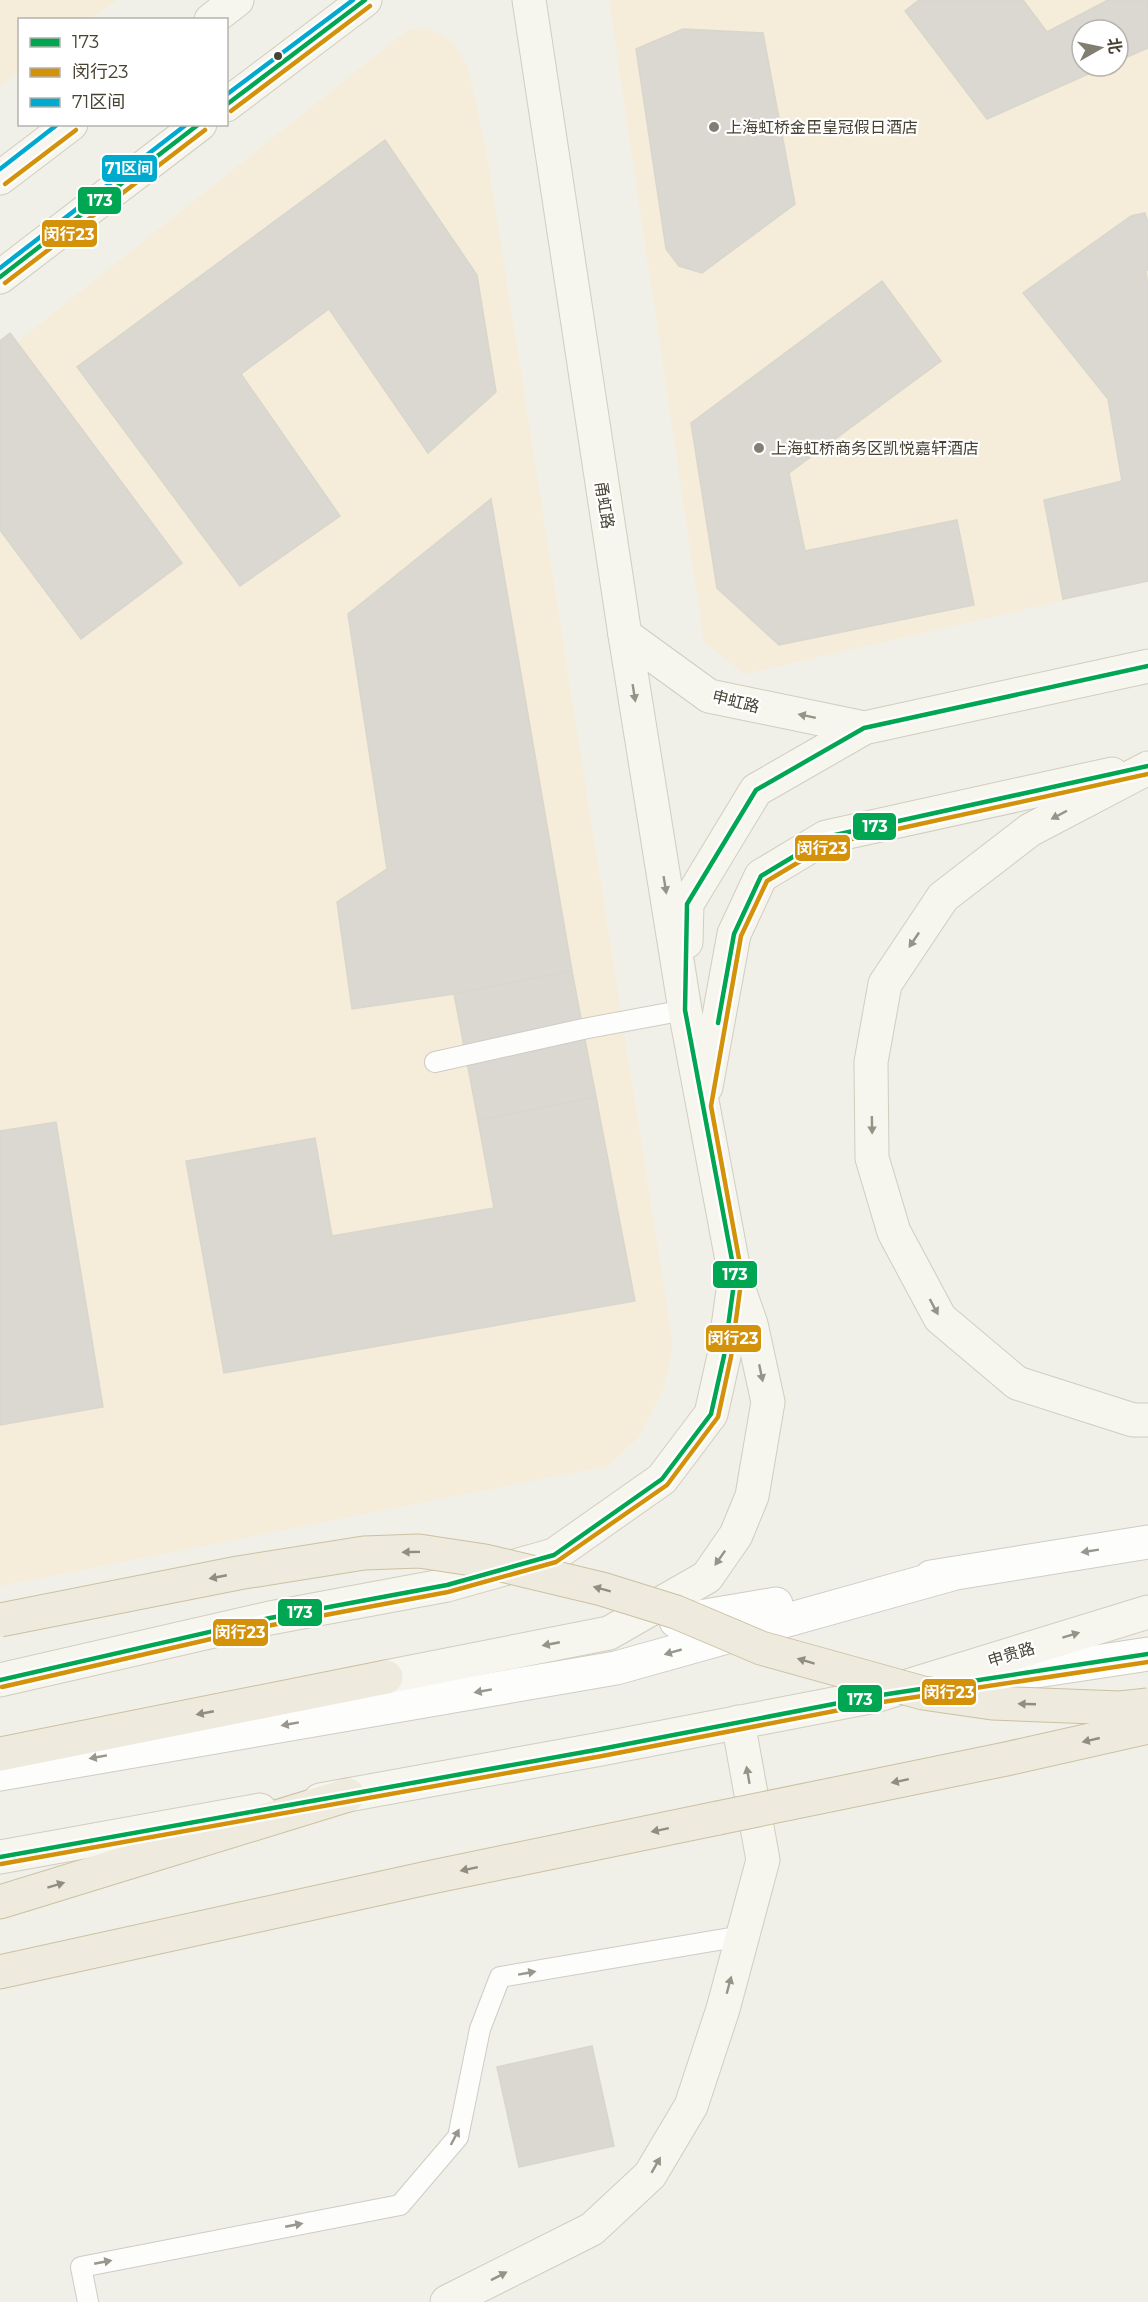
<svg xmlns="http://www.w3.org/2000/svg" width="1148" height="2302" font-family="Montserrat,'Noto Sans SC',sans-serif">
<rect width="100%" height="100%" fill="#f0efe8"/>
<g fill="#f5edd9" fill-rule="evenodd">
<path d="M0 0H117L90 19 20 20 19 72 0 86Z"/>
<path d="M609 0H1148V581L745 674 704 642ZM1082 30H1118V66H1082Z"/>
<path d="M426 28 451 40 468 67 486 149 673 1345 663 1391 638 1438 608 1466 0 1586V356L408 30Z"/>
</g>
<g fill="#dad8d0" stroke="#d8d6cd" stroke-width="1.5">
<path d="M919 0H1023L1047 32 1108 0H1148V48L1118 61V30H1082V66H1106L987 119 905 11Z"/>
<path d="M683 29 763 33 795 204 702 273 679 266 666 249 636 49Z"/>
<path d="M385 140 477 275 496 392 428 453 329 309 241 374 340 516 240 586 77 367Z"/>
<path d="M1145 213 1148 223V270L1146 271 1148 287V581L1063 599 1044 500 1122 481 1108 399 1023 293 1131 216Z"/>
<path d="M882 281 941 361 789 473 805 551 957 520 974 605 779 645 717 588 691 423Z"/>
<path d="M10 333 182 563 81 639 0 530V341Z"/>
<path d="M491 499 572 971 454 994 352 1009 337 902 387 869 348 614Z"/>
<path d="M572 971 596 1097 478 1120 454 994Z"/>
<path d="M596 1097 635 1301 224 1373 186 1161 315 1138 332 1236 494 1208 478 1120Z"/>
<path d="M56 1122 103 1407 0 1425V1131Z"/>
<path d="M592 2046 614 2146 519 2167 497 2067Z"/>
</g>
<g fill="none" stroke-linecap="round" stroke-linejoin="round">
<defs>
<g id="service">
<path d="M435 1062 583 1029 685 1010"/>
<path d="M88 2302 81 2267 400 2205 458 2137 480 2029 500 1977 742 1936"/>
</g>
<g id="minor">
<path d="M931 1577 1148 1542"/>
<path d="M676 1621 776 1604"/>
<path d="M0 1774 616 1668 952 1574"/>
</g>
<path id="tertiary" d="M945 1685 1148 1654"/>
<g id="secondary">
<path d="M211 20 237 0"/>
<path d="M226 105 365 0"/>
<path d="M0 178 71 124"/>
<path d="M0 277 200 124"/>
<path d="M625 635 709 696 864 728"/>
<path d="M1148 768 1030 830 943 897 885 984 871 1062 872 1158 894 1232 940 1318 1017 1383 1133 1420H1148"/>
<path d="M686 942 687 904 756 790 864 728 1148 666"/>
<path d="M706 1087 734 934 761 876 826 837 1112 774"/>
<path d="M386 1677 609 1633 707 1577 736 1535 752 1496 768 1402 751 1324 737 1284"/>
<path d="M0 1680 270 1618 447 1585 554 1555 662 1479 711 1414 724 1356 735 1276 685 1010 625 635 529 0"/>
<path d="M320 1800 601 1749 875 1696 1148 1612"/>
<path d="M0 1857 260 1810"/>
<path d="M447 2302 592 2229 650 2175 691 2106 723 2009 763 1860 738 1722"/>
</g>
<g id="trunk">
<path d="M0 1754 386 1677"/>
<path d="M0 1902 348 1795"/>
<path d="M0 1972 427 1878 718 1818"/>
</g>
</defs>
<use href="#service" stroke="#ceccc5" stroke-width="22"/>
<use href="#minor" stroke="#ceccc5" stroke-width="35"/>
<use href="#tertiary" stroke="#ceccc5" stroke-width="35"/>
<use href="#secondary" stroke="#d0cebe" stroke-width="35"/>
<use href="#trunk" stroke="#cbc1a0" stroke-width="35"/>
<use href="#service" stroke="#fdfdfc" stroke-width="20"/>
<use href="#minor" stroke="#fdfdfc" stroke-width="33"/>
<use href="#tertiary" stroke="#fdfdfc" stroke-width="33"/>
<use href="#secondary" stroke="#f6f5ee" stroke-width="33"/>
<use href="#trunk" stroke="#eeeadd" stroke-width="33"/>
<defs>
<g id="trunk-bridge">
<path d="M0 1620 238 1573 364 1553 419 1551 485 1561 602 1589 676 1612 761 1648 923 1693 992 1703 1120 1708 1148 1705"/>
<path d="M718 1818 1006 1759 1148 1727"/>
</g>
</defs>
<use href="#trunk-bridge" stroke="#cbc1a0" stroke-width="35" stroke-linecap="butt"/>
<use href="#trunk-bridge" stroke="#eeeadd" stroke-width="33"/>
<defs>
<g id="bus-1">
<path d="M226 105 365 0"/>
<path d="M0 277 199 124"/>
<path d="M718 1023 734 934 761 876 826 837 1148 766"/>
<path d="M0 1680 270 1618 447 1585 554 1555 662 1479 711 1414 724 1356 735 1276 685 1010 687 904 756 790 864 728 1148 666"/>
<path d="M0 1857 601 1749 875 1696 1148 1654"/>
</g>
<g id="bus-2">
<path d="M231 111 370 6"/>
<path d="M5 184 76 130"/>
<path d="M5 283 205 130"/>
<path d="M2 1687 272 1625 448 1592 556 1562 667 1485 718 1417 731 1357 742 1275 711 1106 741 936 767 881 829 844 1148 774"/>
<path d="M1 1864 602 1756 876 1703 1148 1662"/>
</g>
<g id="bus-3">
<path d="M226 95 353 0"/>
<path d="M0 169 58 124"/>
<path d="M0 268 187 124"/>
</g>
</defs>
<use href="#bus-1" stroke="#fff" stroke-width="9"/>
<use href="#bus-2" stroke="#fff" stroke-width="9"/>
<use href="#bus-3" stroke="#fff" stroke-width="9"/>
<use href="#bus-1" stroke="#00a651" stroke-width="4.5"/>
<use href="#bus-2" stroke="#d4920a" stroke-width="4.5"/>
<use href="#bus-3" stroke="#00a9ce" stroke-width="4.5"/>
</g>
<defs><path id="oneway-solid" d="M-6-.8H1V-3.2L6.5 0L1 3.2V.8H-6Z" transform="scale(1.5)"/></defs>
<g fill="#969387">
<use href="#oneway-solid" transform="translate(634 693) rotate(81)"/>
<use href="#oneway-solid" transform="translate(807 716) rotate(-168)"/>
<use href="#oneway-solid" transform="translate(1059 815) rotate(152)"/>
<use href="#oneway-solid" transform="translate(665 885) rotate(81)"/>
<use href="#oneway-solid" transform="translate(914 940) rotate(124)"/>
<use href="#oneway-solid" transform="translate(872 1125) rotate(89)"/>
<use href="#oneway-solid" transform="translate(934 1307) rotate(62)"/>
<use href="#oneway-solid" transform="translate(761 1373) rotate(78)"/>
<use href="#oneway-solid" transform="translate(720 1558) rotate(125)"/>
<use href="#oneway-solid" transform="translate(1071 1635) rotate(-17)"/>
<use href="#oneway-solid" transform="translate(551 1644) rotate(169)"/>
<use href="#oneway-solid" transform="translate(748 1775) rotate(-100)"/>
<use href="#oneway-solid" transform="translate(729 1985) rotate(-75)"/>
<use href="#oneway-solid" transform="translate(656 2165) rotate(-60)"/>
<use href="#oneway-solid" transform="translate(499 2276) rotate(-27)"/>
</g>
<g fill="#99968d">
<use href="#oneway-solid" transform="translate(1090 1551) rotate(171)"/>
<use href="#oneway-solid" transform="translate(673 1652) rotate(164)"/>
<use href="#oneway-solid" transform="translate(483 1691) rotate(170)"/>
<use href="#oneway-solid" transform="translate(290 1724) rotate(170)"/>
<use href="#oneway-solid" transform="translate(98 1757) rotate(170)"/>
<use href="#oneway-solid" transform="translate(527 1973) rotate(-10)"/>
<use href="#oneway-solid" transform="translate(455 2137) rotate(-62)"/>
<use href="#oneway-solid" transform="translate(294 2225) rotate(-11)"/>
<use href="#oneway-solid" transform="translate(103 2262) rotate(-11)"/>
</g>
<g fill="#928e7f">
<use href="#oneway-solid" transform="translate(411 1552) rotate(179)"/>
<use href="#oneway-solid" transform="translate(218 1577) rotate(169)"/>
<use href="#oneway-solid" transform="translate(602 1589) rotate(-165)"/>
<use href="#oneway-solid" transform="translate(806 1661) rotate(-163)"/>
<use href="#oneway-solid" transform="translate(1027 1704) rotate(-178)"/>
<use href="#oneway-solid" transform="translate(205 1713) rotate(169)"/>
<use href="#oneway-solid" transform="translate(1091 1740) rotate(167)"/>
<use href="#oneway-solid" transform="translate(900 1781) rotate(168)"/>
<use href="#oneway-solid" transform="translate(660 1830) rotate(168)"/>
<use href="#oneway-solid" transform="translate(469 1869) rotate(168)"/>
<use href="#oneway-solid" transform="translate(56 1885) rotate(-17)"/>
</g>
<circle fill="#474233" stroke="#fff" stroke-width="2" cx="278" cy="56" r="5"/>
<g fill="#827f72" stroke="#fff" stroke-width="2">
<circle cx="714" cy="127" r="6"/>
<circle cx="759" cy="448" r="6"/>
</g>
<g text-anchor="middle" stroke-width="4.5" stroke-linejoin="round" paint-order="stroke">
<g font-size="16" fill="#474233" stroke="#fff" text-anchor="start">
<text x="726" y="133">上海虹桥金臣皇冠假日酒店</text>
<text x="771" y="454">上海虹桥商务区凯悦嘉轩酒店</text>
</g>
<g font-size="16" fill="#474233" stroke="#fff">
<text transform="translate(605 505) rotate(81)" y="6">甬虹路</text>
<text transform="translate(736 701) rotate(14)" y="6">申虹路</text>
<text transform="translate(1011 1654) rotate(-17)" y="6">申贵路</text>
</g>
</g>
<g stroke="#fff" stroke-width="2">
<rect x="101" y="154" width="57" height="29" rx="6" fill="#00a9ce"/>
<rect x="77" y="186" width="45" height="29" rx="6" fill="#00a651"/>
<rect x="41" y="219" width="57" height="29" rx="6" fill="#d4920a"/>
<rect x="852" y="812" width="45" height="29" rx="6" fill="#00a651"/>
<rect x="794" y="834" width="57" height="28" rx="6" fill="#d4920a"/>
<rect x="712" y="1260" width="46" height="29" rx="6" fill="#00a651"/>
<rect x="705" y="1324" width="57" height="29" rx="6" fill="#d4920a"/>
<rect x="277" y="1598" width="46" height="29" rx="6" fill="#00a651"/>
<rect x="212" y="1618" width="57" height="29" rx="6" fill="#d4920a"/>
<rect x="921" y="1678" width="56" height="28" rx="6" fill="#d4920a"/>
<rect x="837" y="1684" width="46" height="29" rx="6" fill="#00a651"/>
</g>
<g font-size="16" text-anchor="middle" font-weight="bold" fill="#fff">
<text x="129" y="174">71区间</text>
<text x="100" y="206">173</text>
<text x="69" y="240">闵行23</text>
<text x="875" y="832">173</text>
<text x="822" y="854">闵行23</text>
<text x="735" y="1280">173</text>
<text x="733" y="1344">闵行23</text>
<text x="300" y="1618">173</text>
<text x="240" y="1638">闵行23</text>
<text x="949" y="1698">闵行23</text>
<text x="860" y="1705">173</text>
</g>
<rect x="18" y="18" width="210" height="108" fill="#ffffff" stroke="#b5b3ad" stroke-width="1.5"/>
<rect x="30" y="38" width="30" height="9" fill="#00a651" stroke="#b5b3ad" stroke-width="1.5"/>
<text x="72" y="48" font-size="18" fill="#474233">173</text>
<rect x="30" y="68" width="30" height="9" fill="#d4920a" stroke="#b5b3ad" stroke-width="1.5"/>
<text x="72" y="78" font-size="18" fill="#474233">闵行23</text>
<rect x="30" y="98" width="30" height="9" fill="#00a9ce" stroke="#b5b3ad" stroke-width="1.5"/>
<text x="72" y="108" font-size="18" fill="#474233">71区间</text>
<g transform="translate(1100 48) rotate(81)"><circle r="28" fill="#ffffff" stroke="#b5b3ad" stroke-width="1.5"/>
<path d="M0-4.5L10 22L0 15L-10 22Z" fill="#827f72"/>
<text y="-9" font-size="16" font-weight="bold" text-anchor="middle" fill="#474233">北</text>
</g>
</svg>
